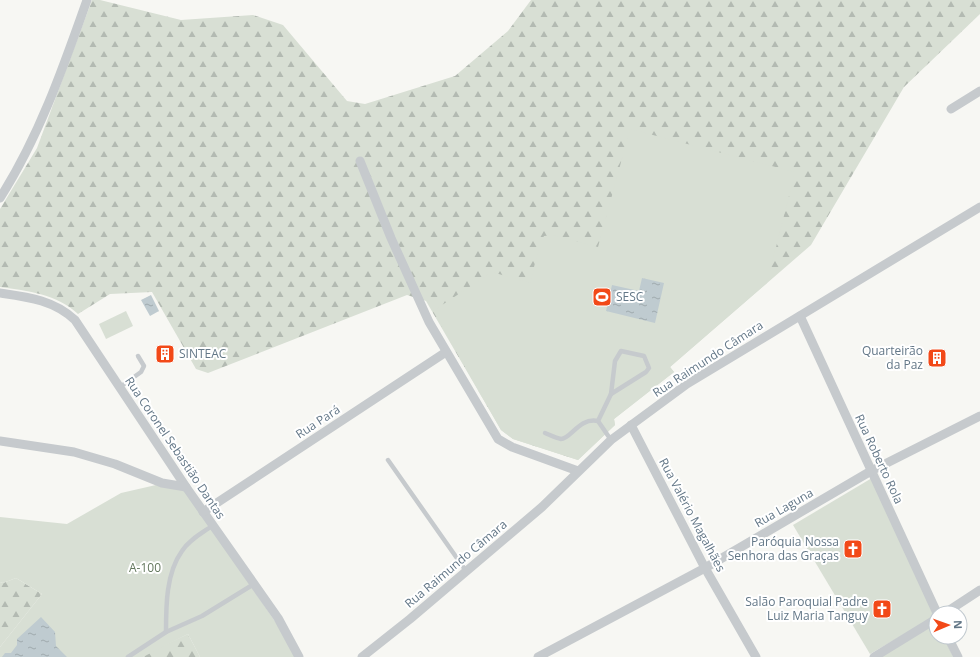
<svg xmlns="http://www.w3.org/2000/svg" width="980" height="657" font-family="'Open Sans',sans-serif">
<defs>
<pattern id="forest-firs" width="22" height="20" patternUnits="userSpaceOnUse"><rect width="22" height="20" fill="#d8dfd4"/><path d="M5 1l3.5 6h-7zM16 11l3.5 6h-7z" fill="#b3bab2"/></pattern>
<pattern id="water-ripples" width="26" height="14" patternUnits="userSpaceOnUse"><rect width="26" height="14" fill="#bfcbd0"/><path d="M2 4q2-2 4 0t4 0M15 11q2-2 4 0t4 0" fill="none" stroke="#9faaae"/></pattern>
</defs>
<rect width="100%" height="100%" fill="#f7f7f3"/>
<g fill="url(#forest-firs)">
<path d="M92 0H100L181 20 253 15 283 25 347 101 365 104 455 76 508 31 531 0H980V14L904 87 811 245 670 367 674 372 614 419 615 425 578 460 513 439 501 430 426 301 407 295 208 373 196 369 152 292 110 294 78 314C57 294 28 291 0 287V209L37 148Z"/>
<path d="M16 578 42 594 0 647V582L3 583Z"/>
<path d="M188 634 200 657H143L146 654Z"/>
</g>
<g fill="#d8dfd4">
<path d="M630 129 795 172 767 283 670 367 674 372 614 419 615 425 578 460 513 439 501 430 433 311 492 272 530 283 540 243 544 236 553 235 598 247Z"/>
<path d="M126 311 133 326 106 339 99 324Z"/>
<path d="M872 478 935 616 870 654 793 525Z"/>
<path d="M156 485 185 490 283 633 295 657H200L188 634 143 657H0V647L42 594 16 578 3 583 0 582V517L67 524 121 493Z"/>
<path d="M936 623V637H944L953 657H880Z"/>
</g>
<g fill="url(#water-ripples)">
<path d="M642 278 664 283 655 323 606 311 612 285 639 291Z"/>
<path d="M151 295 159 311 150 316 141 300Z"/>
<path d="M41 617 55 632 56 646 67 657H2L5 653H11L17 645V639Z"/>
</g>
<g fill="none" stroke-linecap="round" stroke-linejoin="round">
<g stroke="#c6cacd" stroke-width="4.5">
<path d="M621 351 644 356 649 368 646 372 611 394 615 361Z"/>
<path d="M120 387 141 372 144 366 138 356"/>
<path d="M611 394 598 421 611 440"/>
<path d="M545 433C550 435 556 438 561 439 571 439 579 417 598 421"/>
<path d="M388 460 466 571"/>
<path d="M166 632C166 606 166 573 182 551 189 540 202 533 212 526"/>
<path d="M128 657 166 632 202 616 254 584"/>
</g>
<g stroke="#c6cacd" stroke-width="9">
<path d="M951 109 980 91"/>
<path d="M360 161 391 238 429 322 498 439 512 447 578 471"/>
<path d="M0 198C39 137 63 68 87 0"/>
<path d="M0 293C28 297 54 300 75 320L186 487 278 618 299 657"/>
<path d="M800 316 937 613"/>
<path d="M631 425 705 568 756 657"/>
<path d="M0 441 74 452 115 464 162 483 186 487"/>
<path d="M203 512 446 352"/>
<path d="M945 613 980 590"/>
<path d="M948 637 958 657"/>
<path d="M362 657 410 619 542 507 611 440 687 384 980 207"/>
<path d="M538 657 705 568 871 471 980 416"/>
<path d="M874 657 936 619"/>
</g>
</g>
<defs>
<symbol id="stadium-square" viewBox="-11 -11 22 22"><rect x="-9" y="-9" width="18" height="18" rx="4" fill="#f24918" stroke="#fff"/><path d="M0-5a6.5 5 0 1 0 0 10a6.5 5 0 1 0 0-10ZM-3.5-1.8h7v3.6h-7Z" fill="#fff"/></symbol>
<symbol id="building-square" viewBox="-11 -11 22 22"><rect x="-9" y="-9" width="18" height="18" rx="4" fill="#f24918" stroke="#fff"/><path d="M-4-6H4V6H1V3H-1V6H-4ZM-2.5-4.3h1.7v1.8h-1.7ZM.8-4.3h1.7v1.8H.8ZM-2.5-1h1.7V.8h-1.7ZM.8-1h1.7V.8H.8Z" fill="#fff"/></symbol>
<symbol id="church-square" viewBox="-11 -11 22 22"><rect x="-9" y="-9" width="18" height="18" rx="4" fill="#f24918" stroke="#fff"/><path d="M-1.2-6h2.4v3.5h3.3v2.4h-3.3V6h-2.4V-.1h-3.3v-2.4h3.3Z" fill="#fff"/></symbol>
</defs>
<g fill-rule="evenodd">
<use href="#stadium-square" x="591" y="286" width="22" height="22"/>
<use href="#building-square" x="154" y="343" width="22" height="22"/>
<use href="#building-square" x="926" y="347" width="22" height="22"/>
<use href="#church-square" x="842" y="538" width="22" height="22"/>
<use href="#church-square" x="871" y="598" width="22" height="22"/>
</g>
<g text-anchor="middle" stroke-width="4" stroke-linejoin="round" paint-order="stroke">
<g font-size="12" fill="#637787" stroke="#fff" text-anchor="end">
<text x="616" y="301" text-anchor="start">SESC</text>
<text x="923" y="355">Quarteirão<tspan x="923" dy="14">da Paz</tspan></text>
<text x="179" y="358" text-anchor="start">SINTEAC</text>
<text x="839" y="546">Paróquia Nossa<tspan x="839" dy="14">Senhora das Graças</tspan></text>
<text x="868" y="606">Salão Paroquial Padre<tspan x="868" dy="14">Luiz Maria Tanguy</tspan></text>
</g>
<g font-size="12" fill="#637787" stroke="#fff">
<text transform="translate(708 359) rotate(-33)" y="4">Rua Raimundo Câmara</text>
<text transform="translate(318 422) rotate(-33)" y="4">Rua Pará</text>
<text transform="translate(175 448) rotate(56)" y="4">Rua Coronel Sebastião Dantas</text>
<text transform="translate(879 459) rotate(65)" y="4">Rua Roberto Rola</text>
<text transform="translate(784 508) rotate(-30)" y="4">Rua Laguna</text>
<text transform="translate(692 515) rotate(62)" y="4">Rua Valério Magalhães</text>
<text transform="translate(456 564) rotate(-40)" y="4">Rua Raimundo Câmara</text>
</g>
<g font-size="12" fill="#64785e" stroke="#fff">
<text x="145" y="572">A-100</text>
</g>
</g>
<g transform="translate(948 625) rotate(88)"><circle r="19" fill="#ffffff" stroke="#c1c9cf"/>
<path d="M0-3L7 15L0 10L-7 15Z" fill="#f24918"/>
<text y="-6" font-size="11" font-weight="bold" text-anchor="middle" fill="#637787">N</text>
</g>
</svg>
